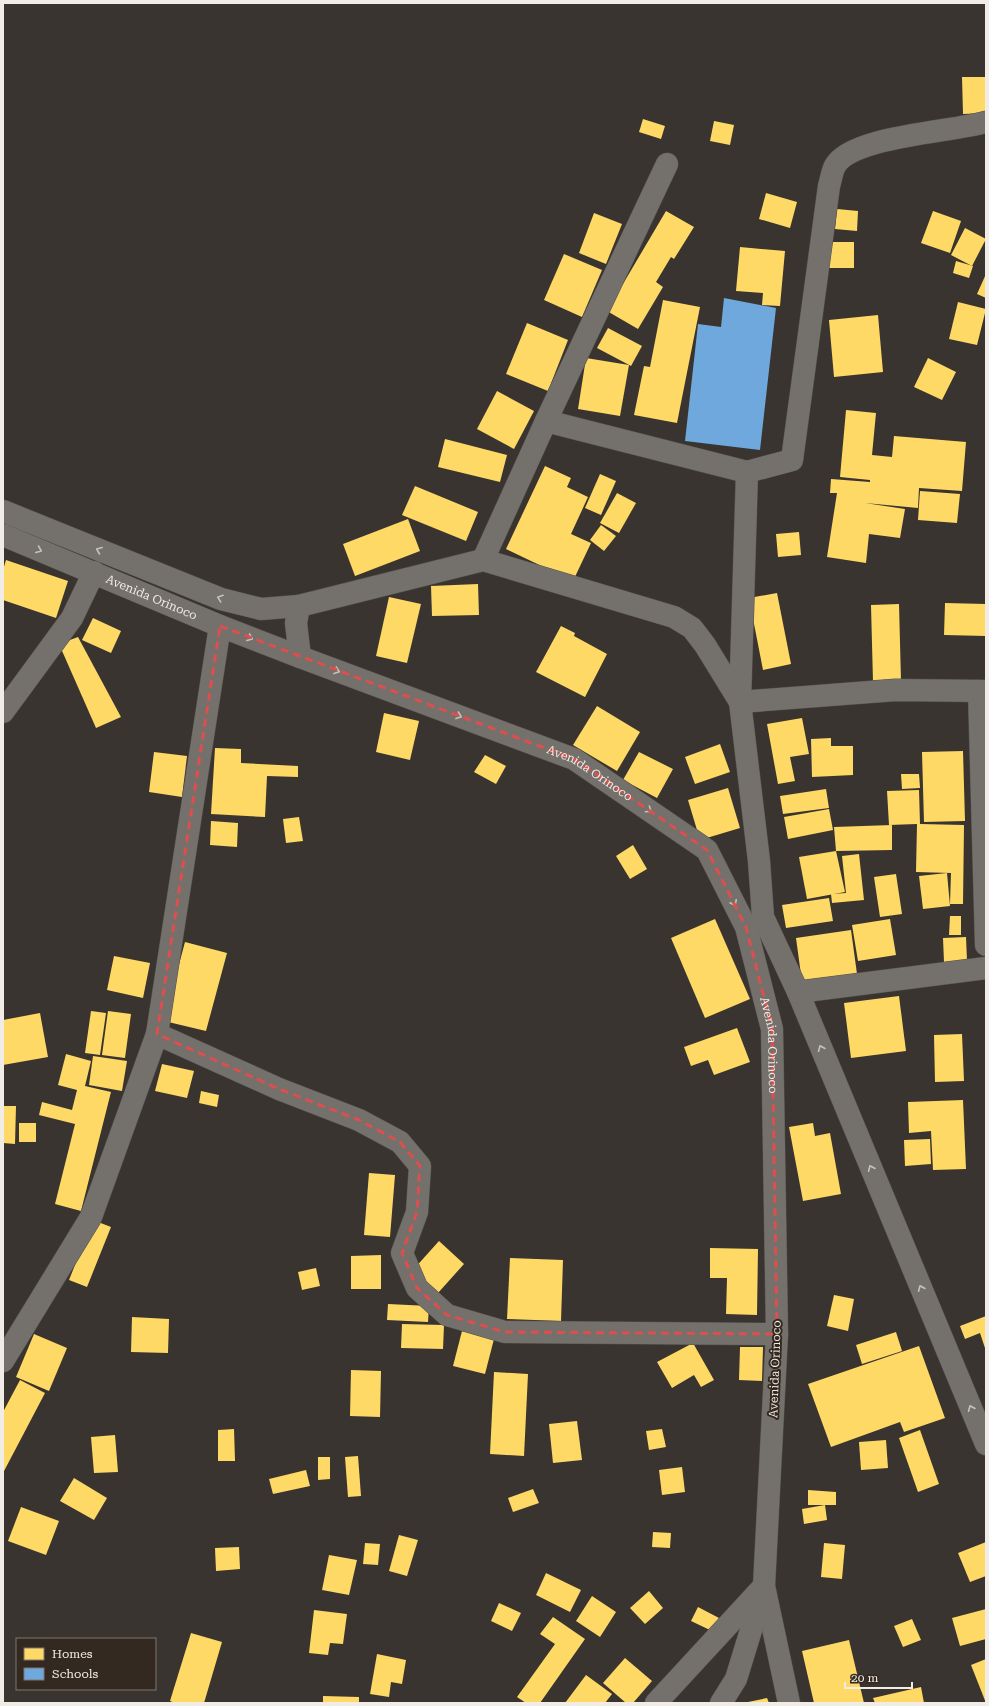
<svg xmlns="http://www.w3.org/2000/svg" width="989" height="1706" font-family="'Roboto Serif',serif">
<rect width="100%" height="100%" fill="#39342f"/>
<g fill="#ffd966">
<path d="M962 77H985L986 113 963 114Z"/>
<path d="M643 119 665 126 661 139 639 132Z"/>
<path d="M714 121 734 125 730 145 710 141Z"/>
<path d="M766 193 797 202 790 228 759 219Z"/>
<path d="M837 209 858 211 857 231 835 229Z"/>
<path d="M666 211 694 227 674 259 671 257 656 282 663 287 638 329 607 311Z"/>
<path d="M933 211 961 221 950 253 921 243Z"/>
<path d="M594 213 622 224 606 264 579 253Z"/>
<path d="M965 228 986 239 972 266 951 255Z"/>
<rect x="825" y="242" width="29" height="26"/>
<path d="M740 247 785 251 780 306 762 305 763 293 736 291Z"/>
<path d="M564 254 602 270 582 317 544 300Z"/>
<path d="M956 261 973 266 969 278 953 273Z"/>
<path d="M986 274V298L977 294Z"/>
<path d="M663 300 700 307 677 423 634 415 644 366 650 367Z"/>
<path d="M958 302 986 309 977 345 949 339Z"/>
<path d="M878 315 883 372 834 377 829 320Z"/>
<path d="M527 323 568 340 548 391 506 374Z"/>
<path d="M608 328 642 346 631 366 597 348Z"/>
<path d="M586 358 629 365 620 416 578 409Z"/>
<path d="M928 358 956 372 942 400 914 387Z"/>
<path d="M497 391 534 411 514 449 477 429Z"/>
<path d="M846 410 876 413 872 455 892 457 894 436 966 442 962 491 919 488 918 508 865 503 905 509 900 538 869 534 866 563 827 557 837 493H830L831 479 870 482V480L840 477Z"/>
<path d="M445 439 507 455 500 482 438 467Z"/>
<path d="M545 466 571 478 567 487 588 497 571 534 591 543 573 581 506 549Z"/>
<path d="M600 474 616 481 601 515 585 508Z"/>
<path d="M415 486 478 512 466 541 402 515Z"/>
<path d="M920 491 960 494 957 523 918 520Z"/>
<path d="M617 493 636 503 619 533 600 523Z"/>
<path d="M408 519 420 551 355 576 343 544Z"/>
<path d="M601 525 616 536 604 551 590 540Z"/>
<path d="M799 532 801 555 778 557 776 534Z"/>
<path d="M6 560 68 581 56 618 3 600V570Z"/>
<path d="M478 584 479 615 432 616 431 586Z"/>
<path d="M777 593 791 664 763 670 749 598Z"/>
<path d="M389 597 421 604 407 663 376 656Z"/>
<path d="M945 603 986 604V636L944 635Z"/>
<path d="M899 604 901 681 873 682 871 605Z"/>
<path d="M93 618 121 631 111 653 82 640Z"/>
<path d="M561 626 575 633 574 636 607 654 585 697 536 672Z"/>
<path d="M78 637 121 717 96 728 59 644Z"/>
<path d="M597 706 640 732 617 771 573 745Z"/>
<path d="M384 713 419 721 410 760 376 752Z"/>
<path d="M802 718 809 754 790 757 795 781 778 784 767 724Z"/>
<path d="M831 738V746H853V775L812 777 811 739Z"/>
<path d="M720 744 730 772 695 784 685 757Z"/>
<path d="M215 748 241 749V763L298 766V777L267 776 265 817 211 814Z"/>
<path d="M963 751 965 821 924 822 922 752Z"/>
<path d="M154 752 187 756 182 797 149 792Z"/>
<path d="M639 752 673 769 657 798 623 780Z"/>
<path d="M485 755 506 766 496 784 474 772Z"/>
<path d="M901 774H919L920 788 902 789Z"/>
<path d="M728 788 740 828 700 840 688 800Z"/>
<path d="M826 789 829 808 783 814 780 796Z"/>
<path d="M919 790 920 824 964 825 963 904H950L951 873 916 872 917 824 889 825 887 791Z"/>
<path d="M829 809 833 830 788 839 784 817Z"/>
<path d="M299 817 303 841 286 843 283 819Z"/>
<path d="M211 821 238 823 237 847 210 845Z"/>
<path d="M892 825V850L836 851 834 827Z"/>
<path d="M633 845 647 869 630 879 616 856Z"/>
<path d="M836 851 845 892 807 899 799 857Z"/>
<path d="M859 854 864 900 832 903 831 894 846 893 842 856Z"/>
<path d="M947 873 950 906 923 909 919 876Z"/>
<path d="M896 874 902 914 880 917 874 877Z"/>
<path d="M829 898 833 921 786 928 782 905Z"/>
<path d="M950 916H961V935H949Z"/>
<path d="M715 919 750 999 705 1018 671 938Z"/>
<path d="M890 919 896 955 858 961 852 925Z"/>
<path d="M851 930 857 974 802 982 796 938Z"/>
<path d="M966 937 967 961 944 962 943 938Z"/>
<path d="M185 942 227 953 206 1031 164 1021Z"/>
<path d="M114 956 150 963 143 998 107 990Z"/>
<path d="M899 996 906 1051 851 1058 844 1003Z"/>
<path d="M91 1011 106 1013 100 1055 85 1053Z"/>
<path d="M108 1011 131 1014 125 1058 102 1055Z"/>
<path d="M40 1013 48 1057 3 1065V1020Z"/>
<path d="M737 1028 750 1062 714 1075 708 1060 691 1066 684 1047Z"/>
<path d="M962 1034 964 1081 935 1082 934 1035Z"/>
<path d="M66 1054 91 1061 85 1086 111 1092 81 1211 55 1204 75 1124 39 1115 42 1102 72 1110 77 1090 58 1085Z"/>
<path d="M93 1056 127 1061 122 1091 89 1085Z"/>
<path d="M162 1064 194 1071 187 1098 155 1091Z"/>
<path d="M201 1091 219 1095 217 1107 199 1103Z"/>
<path d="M963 1100 966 1169 933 1170 931 1131 909 1133 908 1102Z"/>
<path d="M3 1106H16L15 1144 3 1143Z"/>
<rect x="19" y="1123" width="17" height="19"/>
<path d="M813 1123 815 1136 830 1133 841 1194 803 1201 789 1127Z"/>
<path d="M930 1139 931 1164 905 1166 904 1140Z"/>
<path d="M369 1173 395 1175 390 1237 364 1235Z"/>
<path d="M93 1220 111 1227 87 1287 69 1280Z"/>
<path d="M439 1241 464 1264 438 1293 413 1270Z"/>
<path d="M710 1248 758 1249 757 1315 726 1314 727 1278H710Z"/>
<path d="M381 1255V1289H351V1256Z"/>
<path d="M510 1258 563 1260 561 1321 507 1319Z"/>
<path d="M316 1268 320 1286 302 1290 298 1272Z"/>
<path d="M834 1295 854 1299 848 1331 827 1326Z"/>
<path d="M388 1304 429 1306 428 1322 387 1320Z"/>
<path d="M986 1316V1351L980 1333 965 1339 960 1326Z"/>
<path d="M132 1317 169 1319 168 1353 131 1352Z"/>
<path d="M402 1324 444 1325 443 1349 401 1348Z"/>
<path d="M462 1331 494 1339 485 1374 453 1366Z"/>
<path d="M896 1332 902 1351 862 1364 856 1345Z"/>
<path d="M34 1334 67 1348 49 1391 16 1377Z"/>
<path d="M693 1343 714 1380 701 1387 694 1375 672 1388 657 1362Z"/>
<path d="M919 1346 945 1418 904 1432 900 1422 831 1447 808 1384Z"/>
<path d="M740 1347H763L762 1381 739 1380Z"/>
<path d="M351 1370 381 1371 380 1417 350 1416Z"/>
<path d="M494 1372 528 1374 524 1456 490 1454Z"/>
<path d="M20 1380 45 1393 3 1473V1412Z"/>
<path d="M577 1421 582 1460 553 1463 549 1424Z"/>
<path d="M234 1429 235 1461H218V1430Z"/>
<path d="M662 1429 666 1447 649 1450 646 1431Z"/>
<path d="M920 1430 939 1484 918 1492 899 1438Z"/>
<path d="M115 1435 118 1472 94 1473 91 1437Z"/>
<path d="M886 1440 888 1468 861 1470 859 1442Z"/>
<path d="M358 1456 361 1496 348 1497 345 1457Z"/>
<path d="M318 1457H330V1479L318 1480Z"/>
<path d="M682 1467 685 1492 662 1495 659 1470Z"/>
<path d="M306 1470 310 1486 273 1494 269 1479Z"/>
<path d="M74 1478 107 1498 94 1520 60 1501Z"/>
<path d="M533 1489 539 1503 513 1512 508 1498Z"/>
<path d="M808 1490 836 1492V1505H808Z"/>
<path d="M825 1505 827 1520 804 1524 802 1509Z"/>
<path d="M21 1507 59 1521 46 1555 8 1541Z"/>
<path d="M653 1532 671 1533 670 1548 652 1547Z"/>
<path d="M399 1535 418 1540 407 1576 389 1571Z"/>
<path d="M986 1542V1576L970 1582 958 1553Z"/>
<path d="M365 1543 380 1544 378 1565 363 1564Z"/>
<path d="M824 1543 845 1545 842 1579 821 1577Z"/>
<path d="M239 1547 240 1569 216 1571 215 1548Z"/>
<path d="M329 1555 357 1560 349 1595 322 1590Z"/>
<path d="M546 1573 581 1590 570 1612 536 1595Z"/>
<path d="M649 1591 663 1608 645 1624 630 1608Z"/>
<path d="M592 1596 616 1612 600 1637 576 1621Z"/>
<path d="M499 1603 521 1613 512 1631 491 1621Z"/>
<path d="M698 1607 719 1618 712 1631 691 1621Z"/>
<path d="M986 1609V1639L960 1646 952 1618Z"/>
<path d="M314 1610 347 1614 343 1644 330 1643 328 1655 309 1653Z"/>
<path d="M553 1617 585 1639 540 1703H526L517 1697 555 1644 540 1634Z"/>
<path d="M912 1619 921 1640 903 1647 894 1626Z"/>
<path d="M191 1633 222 1642 204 1703H175L170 1701Z"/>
<path d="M849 1640 864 1703H814L802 1651Z"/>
<path d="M377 1654 406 1660 402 1684 391 1682 389 1697 370 1694Z"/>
<path d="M625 1658 652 1681 633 1703H626L603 1683Z"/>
<path d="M986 1659V1703L971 1665Z"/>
<path d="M586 1675 612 1694 605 1703H565Z"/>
<path d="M921 1687 924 1703H875L873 1698Z"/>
<path d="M323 1696 359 1697V1703H323Z"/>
<path d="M767 1698 769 1703H748V1702Z"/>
</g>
<path fill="#6fa8dc" d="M724 298 776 308 760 450 685 441 698 324 721 327Z"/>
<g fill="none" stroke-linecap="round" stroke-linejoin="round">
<defs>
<g id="minor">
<path d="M546 421 747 472 740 702 896 690 986 691"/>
<path d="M747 472 792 460 829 186C831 180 832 171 835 166 851 136 953 132 986 122"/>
<path d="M3 511 221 599 261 609 299 606"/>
<path id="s1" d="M3 535 220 626 300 657 574 759 707 850 746 927 772 1029 777 1334 764 1586 789 1703"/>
<path d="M483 560 546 421 667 164"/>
<path d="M300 657 296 623 299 606 483 560 674 617 692 628 705 645 740 702 759 861 763 917 798 992 986 1444"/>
<path d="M979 691 986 945"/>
<path d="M3 712 72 618 94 572"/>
<path d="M798 992 986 968"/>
<path d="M157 1034 279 1089 359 1120 400 1142 420 1166 417 1212 402 1253 417 1288 447 1315 505 1332 777 1334"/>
<path d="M3 1361 91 1217 157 1034 220 626"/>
<path d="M656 1703 764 1586"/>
<path d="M721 1703 736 1679 763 1591"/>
</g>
</defs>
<use href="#minor" stroke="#56524e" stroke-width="23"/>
<use href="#minor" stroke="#74706b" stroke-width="22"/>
</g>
<defs><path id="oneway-chevron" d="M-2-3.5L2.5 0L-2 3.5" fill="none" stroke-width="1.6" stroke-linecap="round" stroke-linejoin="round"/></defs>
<g stroke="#c6c1bb">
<use href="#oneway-chevron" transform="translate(39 550) rotate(22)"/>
<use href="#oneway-chevron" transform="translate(99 550) rotate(-158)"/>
<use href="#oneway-chevron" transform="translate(220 598) rotate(-161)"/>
<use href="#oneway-chevron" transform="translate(250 638) rotate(22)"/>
<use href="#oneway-chevron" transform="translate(337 671) rotate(20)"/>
<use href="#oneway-chevron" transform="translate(459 716) rotate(20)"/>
<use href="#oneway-chevron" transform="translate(649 810) rotate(34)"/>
<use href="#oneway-chevron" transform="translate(734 903) rotate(64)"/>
<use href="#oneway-chevron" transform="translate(821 1048) rotate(-113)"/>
<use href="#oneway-chevron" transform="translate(871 1168) rotate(-113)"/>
<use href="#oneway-chevron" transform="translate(921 1288) rotate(-113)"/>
<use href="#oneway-chevron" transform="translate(971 1408) rotate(-113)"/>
</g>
<path fill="none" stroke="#dc4f4e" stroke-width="3" stroke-dasharray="8 5" stroke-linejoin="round" d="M220 626 574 759 707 850 746 927 772 1029 777 1334 505 1332 447 1315 417 1288 402 1253 417 1212 420 1166 400 1142 359 1120 279 1089 157 1034Z"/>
<g text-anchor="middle" stroke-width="4" stroke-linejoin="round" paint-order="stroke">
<g font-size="12" fill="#f2ece6" stroke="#332921">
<text dy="4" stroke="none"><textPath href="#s1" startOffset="161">Avenida Orinoco</textPath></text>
<text dy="4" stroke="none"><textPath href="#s1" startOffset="634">Avenida Orinoco</textPath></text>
<text dy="4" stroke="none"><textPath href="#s1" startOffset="982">Avenida Orinoco</textPath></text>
<text transform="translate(775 1369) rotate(-88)" y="4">Avenida Orinoco</text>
</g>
</g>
<rect width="989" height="1706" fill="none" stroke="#f2ece6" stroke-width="8"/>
<rect x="16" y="1638" width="140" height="52" fill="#332921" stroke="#7f7770"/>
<rect x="24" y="1648" width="20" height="12" fill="#ffd966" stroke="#7f7770"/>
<text x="52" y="1658" font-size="12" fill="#f2ece6">Homes</text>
<rect x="24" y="1668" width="20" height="12" fill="#6fa8dc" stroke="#7f7770"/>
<text x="52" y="1678" font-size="12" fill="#f2ece6">Schools</text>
<path d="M845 1682v6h67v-6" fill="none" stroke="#f2ece6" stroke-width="2"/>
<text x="851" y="1682" font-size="12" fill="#f2ece6" stroke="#332921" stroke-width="3" paint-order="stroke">20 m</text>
</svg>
